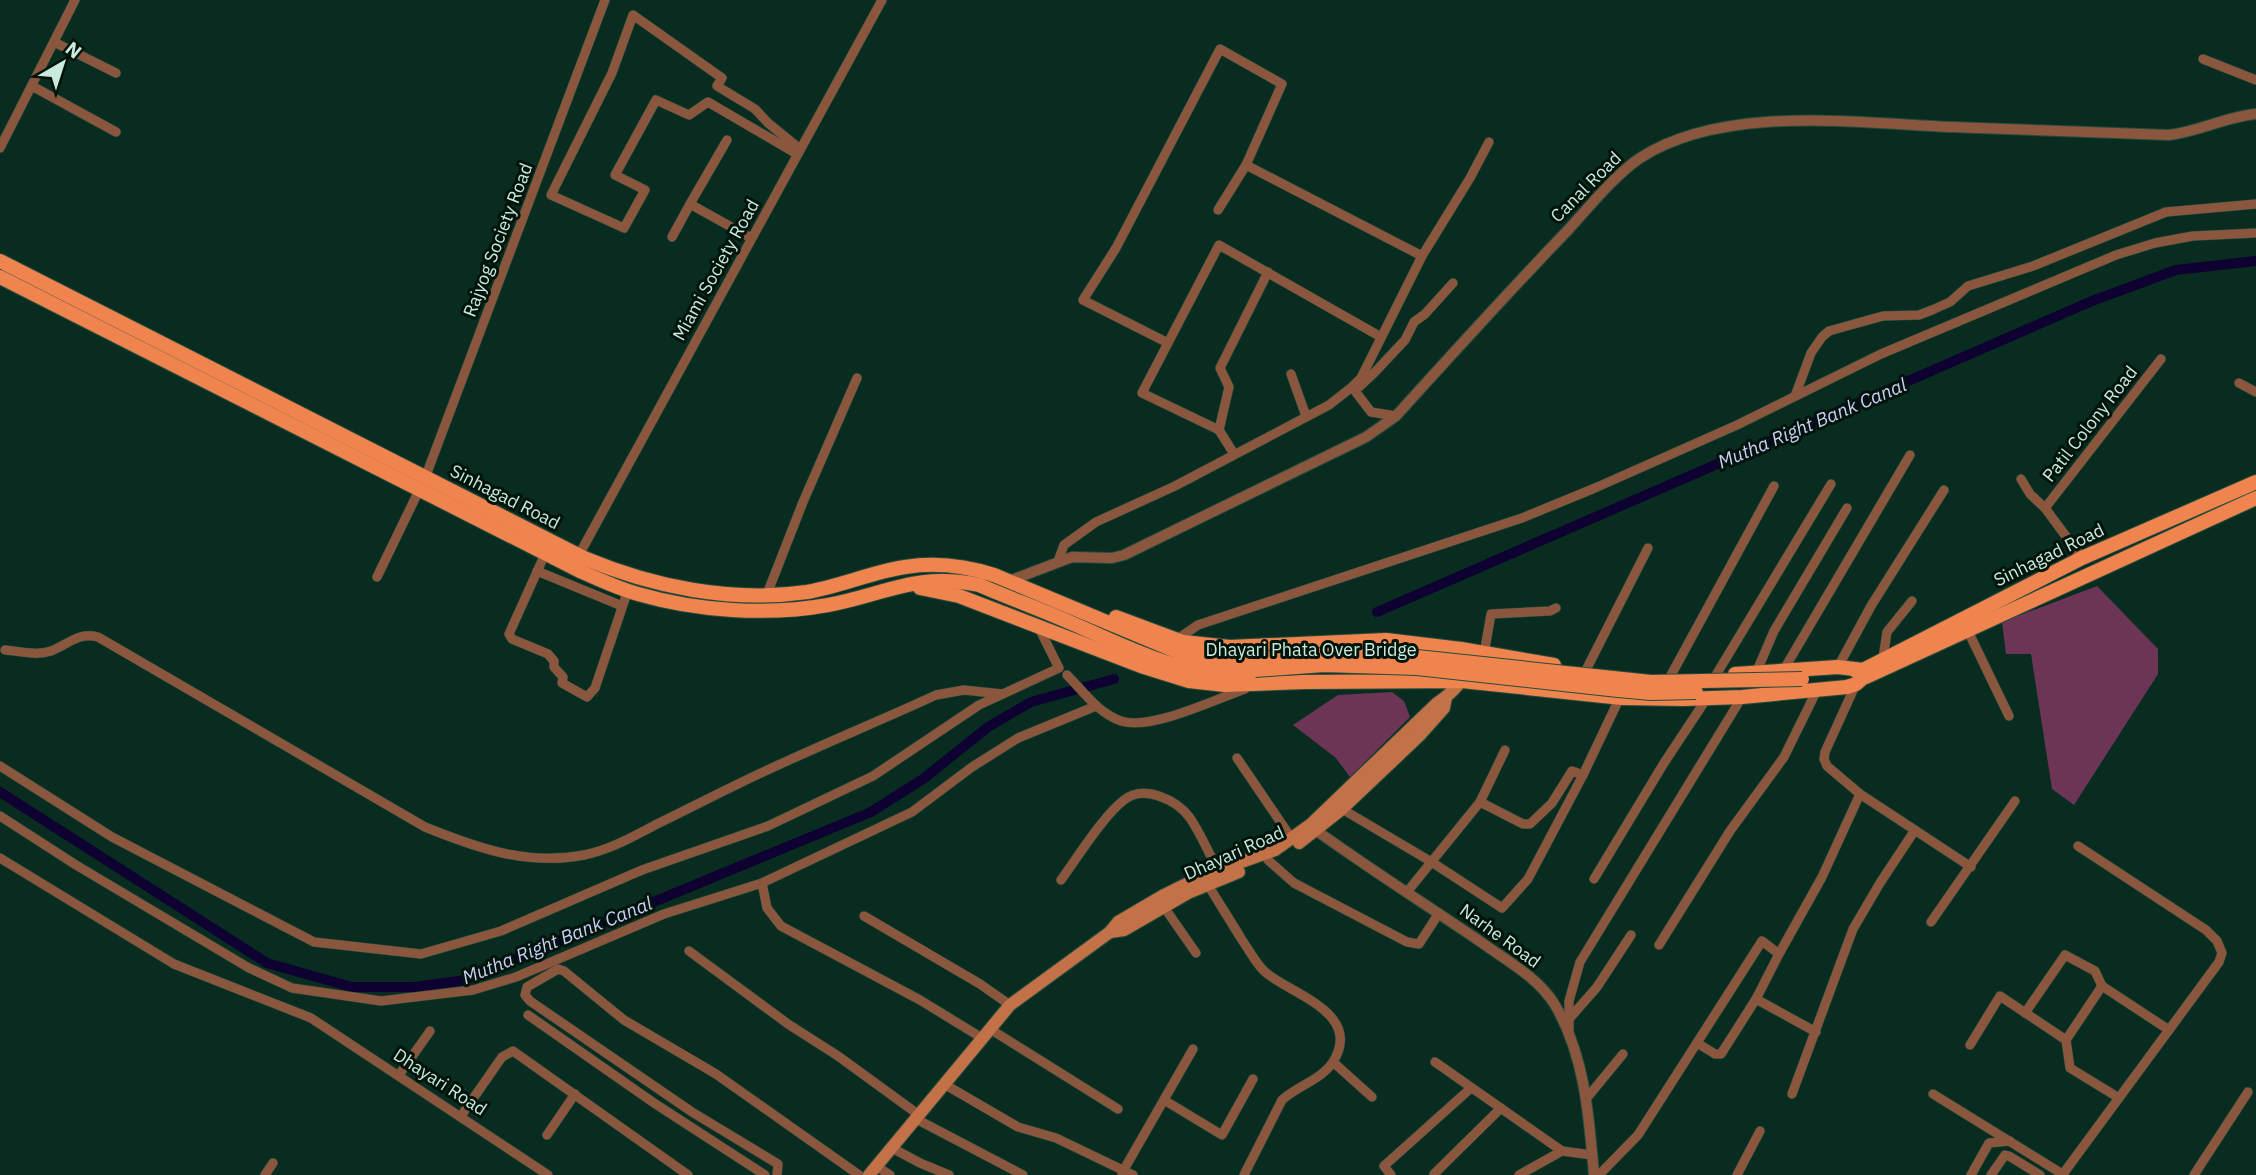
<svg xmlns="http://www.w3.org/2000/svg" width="2256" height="1175" font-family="'IBM Plex Sans',sans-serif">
<rect width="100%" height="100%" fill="#082d20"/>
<g fill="#6d3555">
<path d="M2097 586 2158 649V674L2074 805 2052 789 2031 654H2006L2002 622Z"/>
<path d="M1392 692 1404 701 1410 717 1350 777 1336 758 1293 725 1338 695Z"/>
</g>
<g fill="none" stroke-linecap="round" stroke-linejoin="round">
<g stroke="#0e0131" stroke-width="10">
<path d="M1377 612 2092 301 2176 270 2256 261"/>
<path d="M0 792 267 963 352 987H415L465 980 871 812 923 779 988 727 1031 702 1114 679"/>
</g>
<defs>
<g id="minor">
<path d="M54 42 116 73"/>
<path d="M2203 59 2256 80"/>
<path d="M32 86 116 132"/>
<path d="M727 140 690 204 751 238"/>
<path d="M0 148 75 0"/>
<path d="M797 154 708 102 689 115 656 100 615 175 645 190 624 228 551 195 612 73 633 15 722 78 717 86 755 109 768 123 800 149"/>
<path d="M1218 210 1246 165"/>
<path d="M672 237 690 204"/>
<path d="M1168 343 1083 300 1116 248 1220 49 1282 84 1246 165 1422 256"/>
<path d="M1291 374 1306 416"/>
<path d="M2239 383 2256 392"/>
<path d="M1795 396 1811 353 1822 337 1829 331 1883 316 1919 315 1932 310 1950 302 1968 286 2033 266 2166 212 2256 204"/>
<path d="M1396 416 1371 412 1352 387H1359L1375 372 1405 340 1414 322 1425 314 1453 283"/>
<path d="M1219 430 1229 387 1220 368 1268 272"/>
<path d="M1234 454 1219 430 1142 393 1219 245 1381 337"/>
<path d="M2021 479 2030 494 2045 508 2082 558"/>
<path d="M2045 508 2161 359"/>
<path d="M545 554 509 634 512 639 548 654 554 661V667L563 677 562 683 587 697 595 688 628 590"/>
<path d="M579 555 882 0"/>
<path d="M1058 561 1064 545 1096 522 1175 486 1329 405 1352 387 1361 378 1422 256 1470 178 1489 142"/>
<path d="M537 571 622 606"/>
<path d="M377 577 425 478 605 0"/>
<path d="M767 594 803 502 857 378"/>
<path d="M1967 629 2009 716"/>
<path d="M1176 640 1198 625 1522 518 1595 488 1737 425 1881 354 2116 255 2155 243 2193 236 2256 233"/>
<path d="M5 650C19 651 37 656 51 651 69 644 78 632 98 637L425 827C477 848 527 866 584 855 610 850 634 836 657 824 684 811 711 797 738 784 803 752 871 725 936 695L964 690 1002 694"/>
<path d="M1484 654 1491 614 1550 611 1556 608"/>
<path d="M1883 658 1887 632 1912 601"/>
<path d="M1838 667 1871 606 1944 490"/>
<path d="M1586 670 1648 548"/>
<path d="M1783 671 1910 455"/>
<path d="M1756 673 1774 631 1847 508"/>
<path d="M1067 675C1083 691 1098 713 1121 721 1150 731 1216 699 1245 689"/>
<path d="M1716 675 1831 484"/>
<path d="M1670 677 1774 486"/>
<path d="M1856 684 1825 752 1824 759 1827 766 1860 794 1971 867"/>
<path d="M1237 758 1292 839"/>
<path d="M0 766 112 837 314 942 421 954 501 931 642 870 768 826 873 776 979 705 1059 668 1038 626"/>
<path d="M1480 802 1523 824H1530L1552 803 1572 771 1583 775"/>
<path d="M1342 809 1430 861 1502 908 1528 879 1583 775 1622 693"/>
<path d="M0 816 76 865 249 968 292 988 381 1001 473 990 516 977 664 914 762 883"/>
<path d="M0 858 174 964 311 1018 548 1175"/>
<path d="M1268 860 1294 883 1407 942 1419 944 1439 913"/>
<path d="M1594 879 1664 763 1707 698"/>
<path d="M1061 880C1077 858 1104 815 1124 800 1144 784 1177 800 1190 818 1201 834 1209 854 1218 870"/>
<path d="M1205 880C1217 900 1230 920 1242 940 1249 950 1255 962 1264 971 1289 994 1364 1012 1333 1062 1321 1080 1297 1086 1282 1100L1244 1175"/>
<path d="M1407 892 1480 802 1505 750"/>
<path d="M1164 907 1196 953"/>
<path d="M864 916 980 984 1010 1005"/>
<path d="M1931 922 2015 801"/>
<path d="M1659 945 1730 831 1784 757 1817 690"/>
<path d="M689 951 788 1024 838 1056 919 1115 920 1121 1023 1175"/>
<path d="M1756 999 1816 1032"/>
<path d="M2025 1013 2065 955 2095 971 2102 986 2169 1030"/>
<path d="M528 1015 654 1103 765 1175"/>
<path d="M1569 1019 1597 987 1631 935"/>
<path d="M990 1029 1118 1109"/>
<path d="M1569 1031V1001L1580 962 1742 697"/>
<path d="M982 1038 920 1000 781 926 767 908 762 883 912 812 972 767 1018 738 1096 706"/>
<path d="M2066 1040 2102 986"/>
<path d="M1697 1043 1715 1054H1721L1756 999 1779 954"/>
<path d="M1970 1045 2000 996 2066 1040 2070 1068 2119 1098"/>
<path d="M1333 1062 1372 1097"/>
<path d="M1435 1062 1562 1151"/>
<path d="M399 1075 430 1031"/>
<path d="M944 1084 1018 1127 1056 1138 1133 1175"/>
<path d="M1792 1094 1853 929 1880 883 1915 830"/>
<path d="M1933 1094 2064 1175"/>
<path d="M1586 1099 1623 1054"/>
<path d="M1164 1100 1222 1135 1253 1079"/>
<path d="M461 1116 502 1057 513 1051 688 1175"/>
<path d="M547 1135 575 1094"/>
<path d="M892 1148 920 1163 949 1175"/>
<path d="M876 1166 890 1175"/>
<path d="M1122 1173 1193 1049"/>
<path d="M1434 1174 1501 1108"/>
<path d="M2063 1174 2219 962 2222 953 2217 941 2206 930 2078 846"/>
<path d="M265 1175 273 1163"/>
<path d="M777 1175 778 1164 692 1112 530 1001 525 995 527 987 558 969 564 971 624 1020 716 1074 859 1175"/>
<path d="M1391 1175 1384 1166 1471 1088"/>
<path d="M1519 1175 1562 1151 1592 1155"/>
<path d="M1599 1175 1638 1135 1762 941 1779 954 1822 877 1860 794"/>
<path d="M1737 1175 1760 1131"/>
<path d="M1971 1175 1989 1143 2010 1141"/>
<path d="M1991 1175 2005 1155 2009 1156 2040 1175"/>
<path d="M2194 1175 2248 1092"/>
</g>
<g id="tertiary">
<path d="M1009 581 1072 557 1112 558 1124 555 1366 437 1396 416C1453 353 1510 290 1569 229 1589 207 1616 174 1640 158 1723 104 1857 123 1952 127 2024 130 2097 132 2169 135 2200 131 2225 117 2256 114"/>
<path d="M1310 826C1365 866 1422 902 1478 940 1504 959 1538 977 1555 1005 1585 1056 1589 1117 1594 1175"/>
</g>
<g id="secondary">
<path d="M1299 843 1342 809 1419 736 1444 708 1446 697"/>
<path d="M1110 932 1124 930 1188 893 1239 872"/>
<path d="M869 1175 1010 1005 1110 932 1118 922 1164 895 1202 876 1275 850 1310 825 1436 704C1448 696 1459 687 1465 674"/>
</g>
<g id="primary">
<path d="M0 261 584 558C653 587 732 603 807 592 841 586 872 572 905 567 935 562 966 566 994 575L1183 654 1228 662 1254 659"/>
<path d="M0 277 578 570C598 579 617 588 638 594 697 611 767 616 828 605 886 594 917 572 979 585 1009 598 1040 609 1069 622 1126 646 1192 684 1255 670"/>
<path d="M920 588 959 596 1141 666 1189 681 1225 685 1304 682 1462 681 1622 698 1683 699 1742 697 1847 687 1856 684 1864 677"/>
<path d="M1116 617 1183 642 1230 647 1386 640 1461 649 1554 665"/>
<path d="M1856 671 1863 670 2082 558 2256 482"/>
<path d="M1735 674 1838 667 1863 670"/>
<path d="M1866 677 2256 498"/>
</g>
</defs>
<use href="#minor" stroke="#274b3e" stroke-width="10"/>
<use href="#tertiary" stroke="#274b3e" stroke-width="12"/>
<use href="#secondary" stroke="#274b3e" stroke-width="14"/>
<use href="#primary" stroke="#274b3e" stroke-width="16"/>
<use href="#minor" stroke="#8a573e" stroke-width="9"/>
<use href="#tertiary" stroke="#8a573e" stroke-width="10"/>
<use href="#secondary" stroke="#c37147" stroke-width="12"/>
<use href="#primary" stroke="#ef844e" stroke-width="14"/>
<defs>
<g id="primary-bridge">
<path d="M1254 659 1324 655 1417 657 1651 682 1802 679"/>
<path d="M1255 670 1324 665 1417 668 1618 690 1651 693 1696 692"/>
</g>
</defs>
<use href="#primary-bridge" stroke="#274b3e" stroke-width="16" stroke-linecap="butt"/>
<use href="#primary-bridge" stroke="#ef844e" stroke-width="14"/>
</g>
<g text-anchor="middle" stroke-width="6" stroke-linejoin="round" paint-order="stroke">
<g font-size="18" fill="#caebdc" stroke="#00140b">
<text transform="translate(1586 187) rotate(-45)" y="6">Canal Road</text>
<text transform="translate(498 240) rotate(-69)" y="6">Rajyog Society Road</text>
<text transform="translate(716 270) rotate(-61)" y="6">Miami Society Road</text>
<text transform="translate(2090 424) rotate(-52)" y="6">Patil Colony Road</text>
<text transform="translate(505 497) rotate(27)" y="6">Sinhagad Road</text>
<text transform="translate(2049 555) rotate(-26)" y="6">Sinhagad Road</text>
<text x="1311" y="656">Dhayari Phata Over Bridge</text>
<text transform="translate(1234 853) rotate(-24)" y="6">Dhayari Road</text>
<text transform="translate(1500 936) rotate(36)" y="6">Narhe Road</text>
<text transform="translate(440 1082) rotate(33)" y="6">Dhayari Road</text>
</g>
<g font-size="19" font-style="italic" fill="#cdccf5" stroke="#00140b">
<text transform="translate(1812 423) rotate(-23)" y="7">Mutha Right Bank Canal</text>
<text transform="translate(557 940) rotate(-22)" y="7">Mutha Right Bank Canal</text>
</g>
</g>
<g transform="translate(63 63) rotate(39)" stroke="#00140b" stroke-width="5" paint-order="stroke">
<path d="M0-5L12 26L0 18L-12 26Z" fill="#caebdc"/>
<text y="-10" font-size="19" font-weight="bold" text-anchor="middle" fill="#caebdc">N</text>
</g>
</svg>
